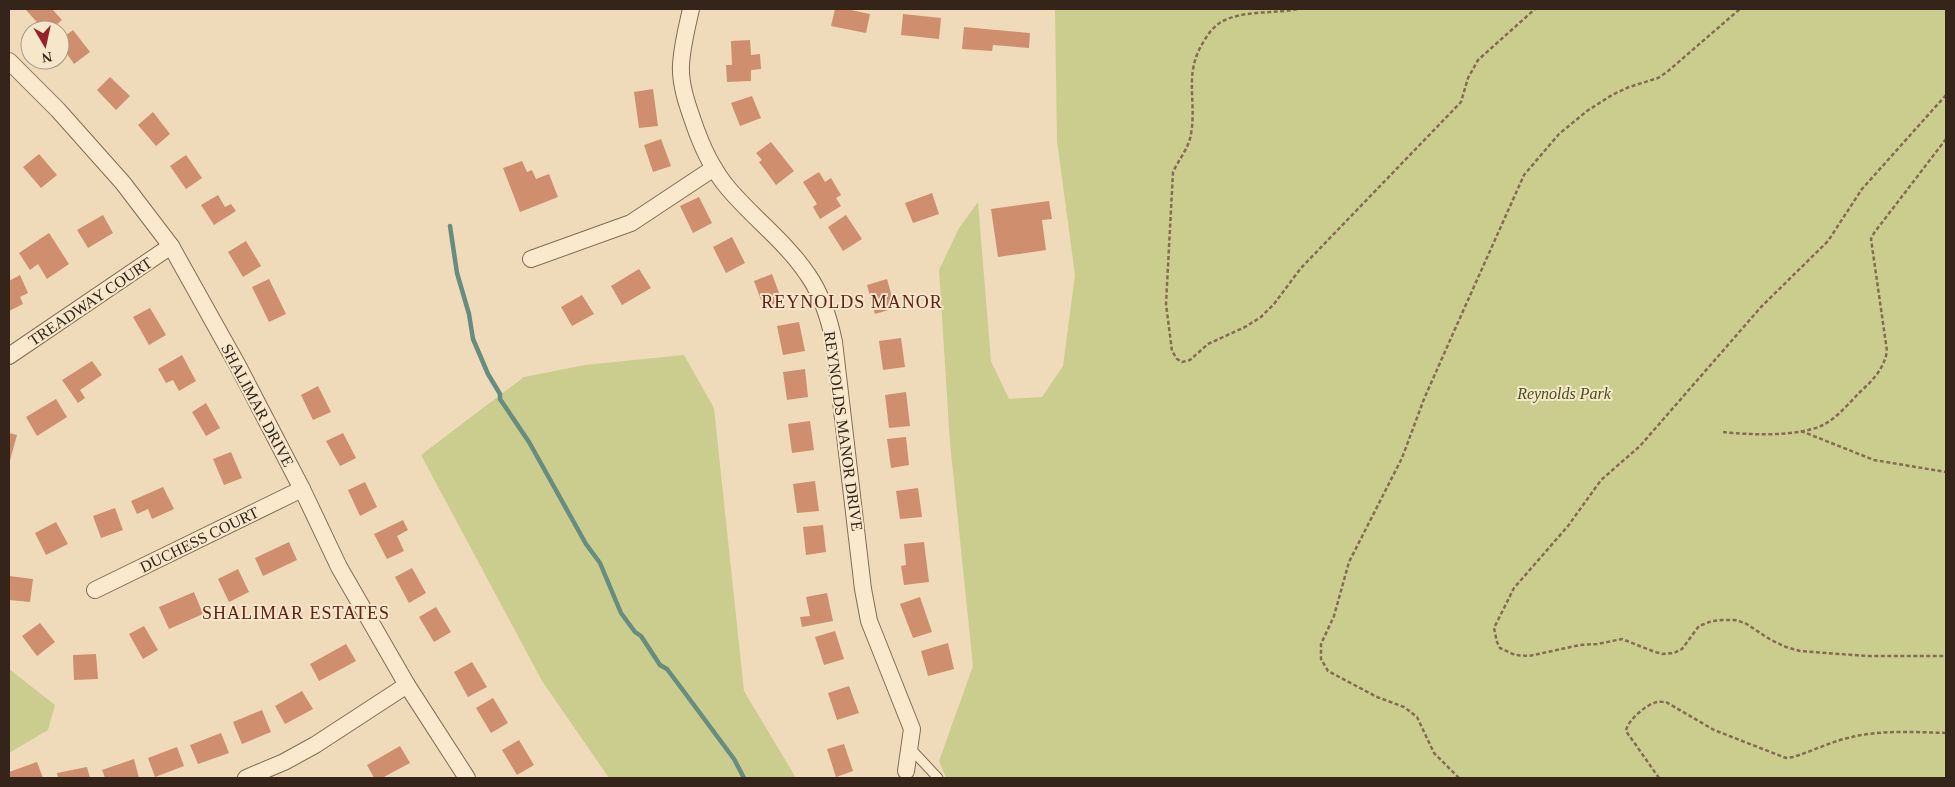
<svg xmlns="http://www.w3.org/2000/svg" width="1955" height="787" font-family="Georgia,serif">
<rect width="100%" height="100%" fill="#efdbba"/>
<g fill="#cbcd8e">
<path d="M1055 9H1946V778H946L939 761 973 666 950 443 939 270 959 228 978 202 991 361 1009 399 1042 397 1063 366 1075 275 1057 141Z"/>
<path d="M684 355 714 408 744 691 796 778H609L542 681 421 455 524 377 585 365Z"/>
<path d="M9 669 55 705 48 730 9 753Z"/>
</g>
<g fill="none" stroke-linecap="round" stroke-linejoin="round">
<path stroke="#668d80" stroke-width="4.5" d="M450 226 457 273 469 314 473 339 488 374 500 394V399L529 442 586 544 600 563 621 613 635 632 641 636 660 665 667 669 685 693 734 759 744 778"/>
</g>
<g fill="#cf8e6e">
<path d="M28 9H52L62 20 50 30H44L26 10Z"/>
<path d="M835 9H846L870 14 866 33 831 26Z"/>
<path d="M903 14 941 18 939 39 901 35Z"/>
<path d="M964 27 1030 33 1029 48 993 45 992 51 962 49Z"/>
<path d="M73 30 90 52 74 64 60 44V40Z"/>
<path d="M750 40 751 55 760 54 761 69 751 70V81L727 82 726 65H732L731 41Z"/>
<path d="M110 77 130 96 116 110 97 90Z"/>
<path d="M653 89 658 126 639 128 634 92Z"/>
<path d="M752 96 761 118 740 126 731 103Z"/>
<path d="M153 112 170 134 156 146 138 125Z"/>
<path d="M661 139 671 166 653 172 644 145Z"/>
<path d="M771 142 794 171 776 185 759 162 762 160 756 153Z"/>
<path d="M39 154 57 175 41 188 23 167Z"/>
<path d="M186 155 202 178 186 189 170 166Z"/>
<path d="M522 161 527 172 532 170 536 179 549 174 558 197 520 212 503 168Z"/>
<path d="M819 172 825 182 831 178 841 195 836 198 841 206 820 219 813 207 817 204 803 182Z"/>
<path d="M932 193 939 214 913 223 905 203Z"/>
<path d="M218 195 225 207 231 204 236 211 214 225 201 205Z"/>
<path d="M699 197 712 223 693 233 680 206Z"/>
<path d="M1049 201 1052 219 1042 220 1046 250 998 257 991 209Z"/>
<path d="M103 215 113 233 88 248 77 230Z"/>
<path d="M846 215 862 239 843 251 828 227Z"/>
<path d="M49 233 69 264 47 279 38 264 30 270 19 253Z"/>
<path d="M732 237 745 263 726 273 713 247Z"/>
<path d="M246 241 261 266 243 277 228 252Z"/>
<path d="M639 269 651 288 622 305 611 286Z"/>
<path d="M772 274 782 301 764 308 754 281Z"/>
<path d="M20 275 28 293 20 297 23 304 9 311V281Z"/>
<path d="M269 279 286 314 269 322 252 287Z"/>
<path d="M887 279 895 308 875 314 867 285Z"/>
<path d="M582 295 594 314 572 326 561 307Z"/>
<path d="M150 308 166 335 149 345 133 317Z"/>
<path d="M799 322 805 351 783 355 777 326Z"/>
<path d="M901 338 905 367 883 370 879 341Z"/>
<path d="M182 355 196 381 179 391 173 380 166 383 158 369Z"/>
<path d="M92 361 102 375 80 390 85 398 78 403 62 380Z"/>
<path d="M805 369 808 397 787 400 783 372Z"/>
<path d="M318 386 331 412 313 420 301 395Z"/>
<path d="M906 392 910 426 889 428 885 395Z"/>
<path d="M56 399 67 417 37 436 26 417Z"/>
<path d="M206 403 220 428 206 436 192 412Z"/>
<path d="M810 421 814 450 792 453 788 424Z"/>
<path d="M9 433 17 435 9 464Z"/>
<path d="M343 433 356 458 340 466 326 441Z"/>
<path d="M906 437 909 465 891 468 887 439Z"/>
<path d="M231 452 242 478 224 485 213 459Z"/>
<path d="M815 481 819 511 797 513 793 484Z"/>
<path d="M365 482 377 507 360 516 348 490Z"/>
<path d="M163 487 174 509 152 519 148 509 137 514 131 501Z"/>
<path d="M918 488 922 517 900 519 896 491Z"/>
<path d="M115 508 123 530 101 538 93 516Z"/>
<path d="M403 520 408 530 397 536 404 551 387 559 374 534Z"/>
<path d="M56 522 68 544 46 555 35 533Z"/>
<path d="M823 525 826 552 806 555 803 527Z"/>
<path d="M289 542 297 560 263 576 255 558Z"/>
<path d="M924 542 929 582 904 585 901 566 906 565 904 544Z"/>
<path d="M412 568 426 593 409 603 395 577Z"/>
<path d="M238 569 249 592 229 602 218 579Z"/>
<path d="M9 576 33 579 30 602 9 600Z"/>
<path d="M194 592 203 614 169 629 159 607Z"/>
<path d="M827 593 833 621 802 627 800 617 810 616 806 597Z"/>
<path d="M920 597 932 632 913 638 900 604Z"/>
<path d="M436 607 451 632 434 642 419 617Z"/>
<path d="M40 623 55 642 37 656 22 636Z"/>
<path d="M144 626 158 650 143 659 129 634Z"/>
<path d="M835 631 844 659 824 665 815 637Z"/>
<path d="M948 643 954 669 928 676 921 651Z"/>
<path d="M346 644 356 661 319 681 310 664Z"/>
<path d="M96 654 98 679 74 680 73 655Z"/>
<path d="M472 662 487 687 468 697 454 672Z"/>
<path d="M849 686 859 713 837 720 828 693Z"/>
<path d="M302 691 313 709 285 724 275 706Z"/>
<path d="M493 698 508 723 491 733 476 708Z"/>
<path d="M262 710 271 732 242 744 233 722Z"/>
<path d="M221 733 229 753 198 764 190 745Z"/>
<path d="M519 740 534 765 517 775 502 750Z"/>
<path d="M844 744 853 771 836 777 827 749Z"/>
<path d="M400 746 410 763 382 778H374L367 765Z"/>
<path d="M177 747 184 766 155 777 148 758Z"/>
<path d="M134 759 139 778H105L102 770Z"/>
<path d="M37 762 43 778H9V772Z"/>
<path d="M87 767 90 778H58L57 773Z"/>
</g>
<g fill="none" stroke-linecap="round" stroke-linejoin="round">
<defs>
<path id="service" d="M910 748 938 778"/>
<g id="minor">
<path d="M691 9C687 27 682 46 681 65 680 84 687 104 693 121 701 145 711 168 728 188 753 218 786 242 808 275 822 295 829 318 834 342L863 589 869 621 912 729 906 771"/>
<path d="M9 61 58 110 123 183 171 246 238 366 302 489 339 567 407 685 467 778"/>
<path d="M531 259 631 223 714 168"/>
<path d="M9 356 171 246"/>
<path d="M95 590 302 489"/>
<path d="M246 778 284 762 315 745 407 685"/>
</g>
</defs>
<use href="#service" stroke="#866b54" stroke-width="11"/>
<use href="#minor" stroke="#866b54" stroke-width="18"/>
<g stroke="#866b54" stroke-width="2.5" stroke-dasharray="4 2.5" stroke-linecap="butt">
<path d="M1297 9C1274 14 1247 10 1225 20 1216 24 1209 32 1204 41 1183 74 1197 99 1191 134 1189 148 1179 159 1173 172L1166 304 1172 351 1177 359 1182 362 1190 360 1208 344 1245 327 1261 317 1274 304 1301 268 1461 102 1468 78 1478 60 1535 9"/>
<path d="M1946 95 1862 189 1828 241 1761 307 1640 446 1601 480 1568 526 1514 588 1494 628 1497 642 1500 648 1515 655 1529 656 1580 645 1597 644 1622 639 1655 652 1663 654 1674 653 1682 649 1699 626 1712 621 1722 620H1735L1745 623 1771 640 1786 647 1800 651 1867 656H1946"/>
<path d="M1801 431 1874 460 1946 472"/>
<path d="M1723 432C1750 435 1798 437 1823 425 1837 418 1849 403 1860 392 1873 380 1884 369 1887 351L1871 239 1874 233 1946 139"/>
<path d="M1459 778 1434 753 1417 717 1404 707 1377 697 1328 671 1321 659V644L1334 616 1349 562 1402 458 1424 399 1451 338 1524 175 1559 134 1587 111 1612 95 1629 87 1658 78 1667 72 1740 9"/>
<path d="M1659 778 1626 731C1627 721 1645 706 1654 703 1658 701 1662 702 1666 702L1714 730 1786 758 1793 757C1813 751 1832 741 1852 737 1882 730 1916 732 1946 733"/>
</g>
<use href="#service" stroke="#fae9cd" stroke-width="9"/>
<use href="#minor" stroke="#fae9cd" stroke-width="16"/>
</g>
<g text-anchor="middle" stroke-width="4" stroke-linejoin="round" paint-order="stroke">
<g font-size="16" fill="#34241a" stroke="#f6e6ca">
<text transform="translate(90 301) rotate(-34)" y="6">TREADWAY COURT</text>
<text transform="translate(258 405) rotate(62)" y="6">SHALIMAR DRIVE</text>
<text transform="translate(844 431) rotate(82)" y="6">REYNOLDS MANOR DRIVE</text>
<text transform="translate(199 539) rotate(-26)" y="6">DUCHESS COURT</text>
</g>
<g font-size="16" font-style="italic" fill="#49521f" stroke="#f6e6ca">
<text x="1564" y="399">Reynolds Park</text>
</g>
<g font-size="18" letter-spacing="1" fill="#632117" stroke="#f6e6ca">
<text x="852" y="308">REYNOLDS MANOR</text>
<text x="296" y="619">SHALIMAR ESTATES</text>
</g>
</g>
<rect width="1955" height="787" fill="none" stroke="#34241a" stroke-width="20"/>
<g transform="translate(45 45) rotate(171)"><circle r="24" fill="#f6e6ca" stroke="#a89884"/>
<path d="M0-4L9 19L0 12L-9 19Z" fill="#97222c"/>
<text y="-8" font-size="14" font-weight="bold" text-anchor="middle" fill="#34241a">N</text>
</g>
</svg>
